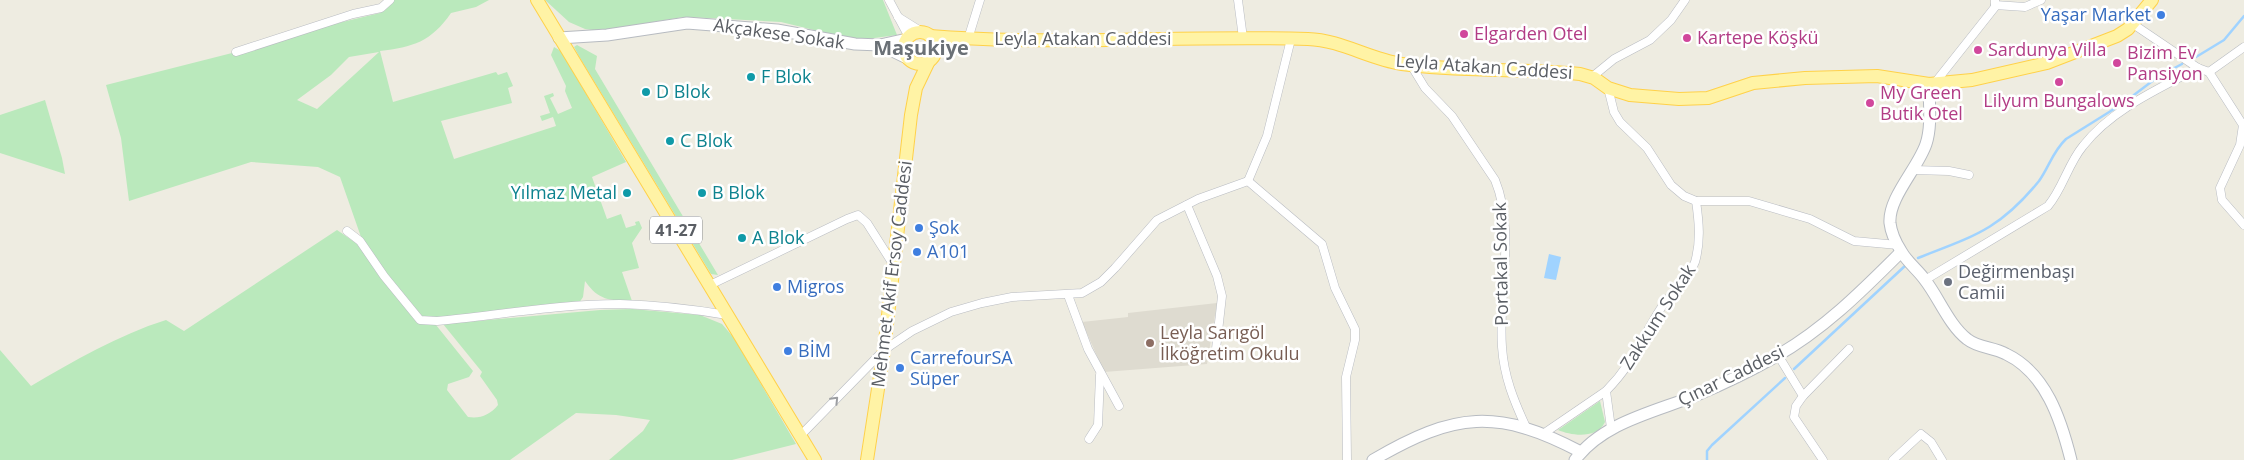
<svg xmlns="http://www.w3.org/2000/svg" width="2244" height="460" font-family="'Open Sans',sans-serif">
<rect width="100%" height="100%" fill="#eeece1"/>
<path fill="#dedbd0" d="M1217 303 1207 364 1104 372 1082 322 1128 317V313Z"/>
<g fill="#bae9bc" fill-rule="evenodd">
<path d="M394 0H489L476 7 451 13C431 42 413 47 380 51L393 102 496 72 498 75 507 72 513 86 508 88 512 103 441 121 454 159 556 126 553 117 542 121 540 116 550 113 544 96 553 93 554 96 550 98 558 114 572 108 565 91 566 86 551 55 554 47 561 51 626 162 592 177 607 219 621 214 626 228 636 225 635 222 639 221 642 228 632 243 639 268 622 272 632 301C609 300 599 301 585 281L583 297 579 303 431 318 422 316 389 277 361 237 340 177 318 167 251 162 129 201 121 138 106 85 236 52 239 55 334 24 380 13ZM379 52 317 109 297 100 331 75 349 57Z"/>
<path d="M545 0H883L897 35 867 39H851L781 22 708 18 683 17 600 31 585 29 569 22Z"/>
<path d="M577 45 597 56 595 69 718 275 711 274 580 58 574 47Z"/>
<path d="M45 100 62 158 65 174 0 153V115Z"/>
<path d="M337 230 356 243 417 322 436 325 473 371 469 377 448 384 447 390 468 417C480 419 490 415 498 405L497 400 480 376 482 372 443 324 600 310 632 309 700 315 722 324 734 338 796 444 732 460H609L643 431 650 420 616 415 576 413 510 460H0V350L31 386C74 361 118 335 166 320L184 331Z"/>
<path d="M1600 401 1605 422C1597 439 1572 436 1558 430Z"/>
</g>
<path fill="#a0d3ff" d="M1549 254 1561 257 1556 280 1544 278Z"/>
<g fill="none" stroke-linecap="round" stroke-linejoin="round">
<g stroke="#a0d3ff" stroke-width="2.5">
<path d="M2196 57 2224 40 2244 16"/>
<path d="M1918 258C1974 236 1999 230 2039 181 2049 167 2053 151 2066 139L2122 104 2159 76 2182 64"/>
<path d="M1794 369 1906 265"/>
<path d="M1707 460V451L1712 445 1785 378"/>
</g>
<defs>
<g id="street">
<path d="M889 0 909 37"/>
<path d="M1238 0 1243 38"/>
<path d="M1995 5 2025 7 2041 0"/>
<path d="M898 17 922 32"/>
<path d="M2133 24 2198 68 2209 72 2244 47"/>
<path d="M968 39 980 0"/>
<path d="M236 52 353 14 381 8 390 0"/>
<path d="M1411 65 1425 88 1452 116 1495 180C1516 231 1498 293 1502 347 1504 377 1514 401 1526 427"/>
<path d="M2209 72 2243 125 2240 145 2220 188 2222 200 2244 225"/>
<path d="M1592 77 1614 59 1650 40 1671 20 1685 0"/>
<path d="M1934 84 1995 7V0"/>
<path d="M1608 88 1614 112 1620 122 1647 148 1671 185 1684 196 1696 201H1749L1810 219 1854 241 1898 245"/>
<path d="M1913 170 1949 171 1969 175"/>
<path d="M1248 181 1322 244 1335 288 1355 329V340L1346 377 1347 460"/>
<path d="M1248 181 1267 136 1291 39"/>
<path d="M1187 205 1217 276 1222 296 1216 349"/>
<path d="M347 231 360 241 384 276 420 320 437 321C498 315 560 304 620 304 656 305 692 309 727 315"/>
<path d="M1925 280 2048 206C2063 188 2068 164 2083 146 2111 110 2158 89 2198 68"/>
<path d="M710 285 847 219 858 215 867 223 893 264"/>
<path d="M1068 295 1088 349 1119 406"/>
<path d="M1778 355 1803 396 1849 349"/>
<path d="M1803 396 1796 406 1794 417 1823 460"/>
<path d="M1611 428 1606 391C1635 362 1642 336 1663 305 1673 291 1689 279 1695 262 1701 241 1699 222 1696 201"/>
<path d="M1543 434 1606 391"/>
<path d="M801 435 884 350 912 331 951 312 982 303 1012 297 1082 293 1101 282 1115 268 1157 220 1198 199 1248 181"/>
<path d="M1089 439 1098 425 1100 375"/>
<path d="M1893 460 1921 434 1931 442 1942 460"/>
</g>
<g id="secondary">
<path d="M559 38 607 35 687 23 777 30 855 44 880 45 907 39"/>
<path d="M880 45 909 59"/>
<path d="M1929 84C1929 103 1932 126 1926 144 1918 168 1888 198 1890 223 1891 232 1896 243 1901 251 1907 262 1918 270 1925 280 1939 298 1949 325 1967 339 1978 348 1993 347 2006 354 2046 373 2061 420 2071 460"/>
<path d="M1373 460C1455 412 1497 408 1581 452"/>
<path d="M1575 460C1603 422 1655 412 1697 395 1723 384 1748 372 1773 358 1822 331 1861 292 1901 252"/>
</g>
<g id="primary">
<path d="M537 0 815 460"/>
<circle cx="920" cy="48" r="16"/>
<path d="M930 36C1056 46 1182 35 1308 39 1341 40 1369 59 1402 64 1459 72 1522 68 1580 74L1594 78 1608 88 1630 95 1679 99 1708 98 1753 83 1805 78 1877 76 1929 84 1972 80 2047 63 2117 36 2128 29 2152 0"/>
<path d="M867 460 884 350 911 115 916 88 929 61"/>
</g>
</defs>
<use href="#street" stroke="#b9bcc2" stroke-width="9"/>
<use href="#secondary" stroke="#b7bbc1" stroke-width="13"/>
<use href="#primary" stroke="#ffd149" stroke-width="14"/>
<use href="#street" stroke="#fff" stroke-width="8"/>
<use href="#secondary" stroke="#fff" stroke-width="11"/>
<use href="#primary" stroke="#fff3a5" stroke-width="12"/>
</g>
<defs><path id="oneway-chevron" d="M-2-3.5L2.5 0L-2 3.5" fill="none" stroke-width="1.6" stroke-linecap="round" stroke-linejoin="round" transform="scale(1.25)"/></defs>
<use stroke="#9c9ea2" href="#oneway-chevron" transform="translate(835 400) rotate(-46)"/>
<g fill="#3f7fe0" stroke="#fff" stroke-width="2">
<circle cx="2161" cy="15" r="5"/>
<circle cx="919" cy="228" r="5"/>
<circle cx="917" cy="252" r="5"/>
<circle cx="777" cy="287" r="5"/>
<circle cx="788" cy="351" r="5"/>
<circle cx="900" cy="368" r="5"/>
</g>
<g fill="#d1479c" stroke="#fff" stroke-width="2">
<circle cx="1464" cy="34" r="5"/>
<circle cx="1687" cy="38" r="5"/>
<circle cx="1978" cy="50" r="5"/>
<circle cx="2117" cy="63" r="5"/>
<circle cx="2059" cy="82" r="5"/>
<circle cx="1870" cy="103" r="5"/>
</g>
<g fill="#0f9aa8" stroke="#fff" stroke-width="2">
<circle cx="751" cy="77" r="5"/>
<circle cx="646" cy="92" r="5"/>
<circle cx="670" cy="141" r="5"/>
<circle cx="627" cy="193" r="5"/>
<circle cx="702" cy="193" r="5"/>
<circle cx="742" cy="238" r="5"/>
</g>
<circle fill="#6b7280" stroke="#fff" stroke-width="2" cx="1948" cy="282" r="5"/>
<circle fill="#8d6e63" stroke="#fff" stroke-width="2" cx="1150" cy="343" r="5"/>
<g text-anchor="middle" stroke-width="5" stroke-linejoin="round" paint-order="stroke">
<rect fill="#fff" stroke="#8c8e92" stroke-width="1" x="650" y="216.5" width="52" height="27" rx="4"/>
<g font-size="16" font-weight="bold" fill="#5a5e64">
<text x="676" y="236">41-27</text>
</g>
<g font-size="18" fill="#366cbe" stroke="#fff" text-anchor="start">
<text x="2151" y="21" text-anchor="end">Yaşar Market</text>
<text x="929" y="234">Şok</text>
<text x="927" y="258">A101</text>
<text x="787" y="293">Migros</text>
<text x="798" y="357">BİM</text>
<text x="910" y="364">CarrefourSA<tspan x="910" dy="21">Süper</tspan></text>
</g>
<g font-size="18" fill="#5a5e64" stroke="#fff">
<text transform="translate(779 34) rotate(8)" y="6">Akçakese Sokak</text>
<text x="1083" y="45">Leyla Atakan Caddesi</text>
<text transform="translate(1484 67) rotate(4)" y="6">Leyla Atakan Caddesi</text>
<text transform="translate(1501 264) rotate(-91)" y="6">Portakal Sokak</text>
<text transform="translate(892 274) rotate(-83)" y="6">Mehmet Akif Ersoy Caddesi</text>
<text transform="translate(1658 317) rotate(-57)" y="6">Zakkum Sokak</text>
<text transform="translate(1731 376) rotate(-26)" y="6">Çınar Caddesi</text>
</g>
<g font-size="18" fill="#b23c85" stroke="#fff" text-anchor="start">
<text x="1474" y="40">Elgarden Otel</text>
<text x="1697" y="44">Kartepe Köşkü</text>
<text x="1988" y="56">Sardunya Villa</text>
<text x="2127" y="59">Bizim Ev<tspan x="2127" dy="21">Pansiyon</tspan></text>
<text x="1880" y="99">My Green<tspan x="1880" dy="21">Butik Otel</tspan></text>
<text x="2059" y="107" text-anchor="middle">Lilyum Bungalows</text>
</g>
<g font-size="18" fill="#0d838f" stroke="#fff" text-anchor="start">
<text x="761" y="83">F Blok</text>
<text x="656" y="98">D Blok</text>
<text x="680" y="147">C Blok</text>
<text x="617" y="199" text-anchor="end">Yılmaz Metal</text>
<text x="712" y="199">B Blok</text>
<text x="752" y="244">A Blok</text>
</g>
<g font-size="18" fill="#5b616d" stroke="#fff" text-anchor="start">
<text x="1958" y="278">Değirmenbaşı<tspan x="1958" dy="21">Camii</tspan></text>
</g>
<g font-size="18" fill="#785e54" stroke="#fff" text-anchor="start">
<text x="1160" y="339">Leyla Sarıgöl<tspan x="1160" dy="21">İlköğretim Okulu</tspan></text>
</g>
<g font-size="20" font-weight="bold" fill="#6a7076" stroke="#fff">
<text x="921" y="55">Maşukiye</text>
</g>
</g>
</svg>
